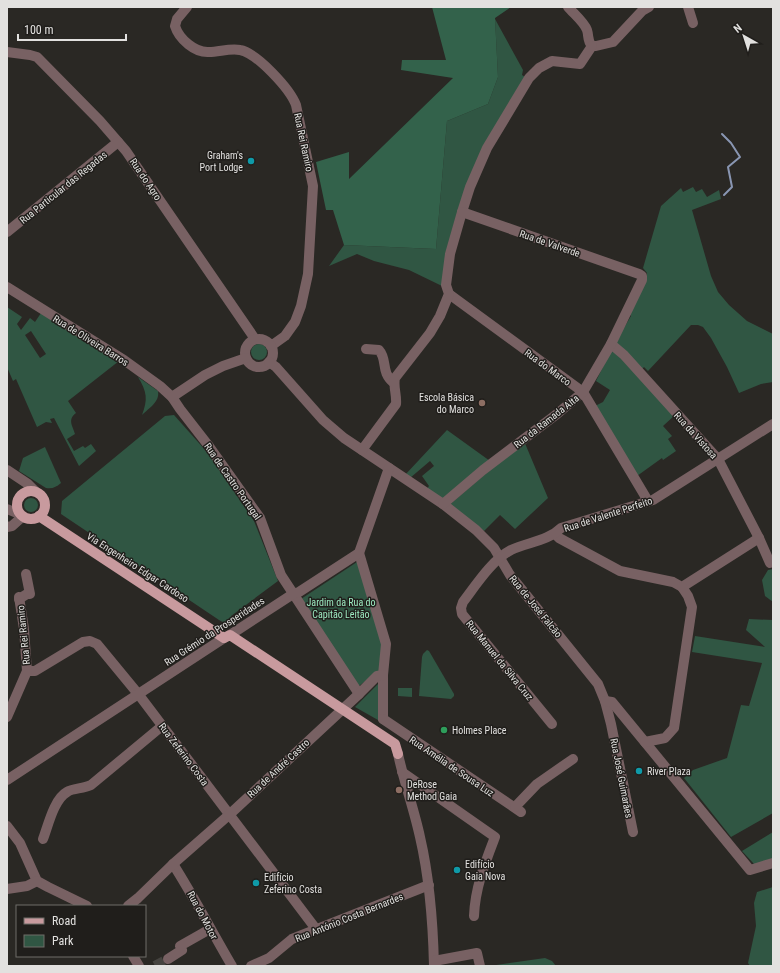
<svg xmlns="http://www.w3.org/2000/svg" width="780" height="973" font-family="'Roboto Condensed',sans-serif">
<rect width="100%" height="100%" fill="#2a2824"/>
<g fill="#305643" fill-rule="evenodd">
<path d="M495 19 523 70 522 75 525 77 483 147 442 286 409 270 374 261 357 254 329 266 344 245 436 249 447 121 488 104 498 77Z"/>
<path d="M693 187 696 192 702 189 707 197 719 190 721 199 692 210 711 276 718 292 729 305 747 321 773 334V382L761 384 739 393 727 367 711 338 703 327 698 325H691L648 371 644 367 642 369 617 344 616 341 631 316 629 313 646 280 647 273 643 268 661 206 681 188 683 192Z"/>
<path d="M7 307 22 317 17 324 21 330 30 318 35 322 41 313 119 361 68 401 76 413C67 420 73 426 75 434L67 439 74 451 83 446 85 448 91 444 96 451 79 466 54 418 50 419 52 423 46 422 37 427 16 379 13 381 7 367ZM31 331 46 354 40 358 25 335Z"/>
<circle cx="259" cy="352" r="8"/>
<path d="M612 349 675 415 663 426 672 436 668 439 676 451 663 460 662 458 637 476 595 406 603 402 610 390 596 381Z"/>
<path d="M138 377 158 391C160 402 149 408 142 415 148 399 147 392 138 377Z"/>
<path d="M174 415 206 451 254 521 278 581 231 616 237 625 226 624 219 620 61 514 62 501 165 416Z"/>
<path d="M447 430 490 461 442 501 426 490 429 486 422 476 434 466 430 461 410 478 405 475Z"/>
<path d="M524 441 548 498 515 529 500 515 484 531 448 506Z"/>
<path d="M45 447 61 483C56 487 53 489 46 488L19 471 23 458Z"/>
<circle cx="31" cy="505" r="7"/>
<path d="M357 562 384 645 381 669 359 686 301 599Z"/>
<path d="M773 569V602L765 596 762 580 768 570Z"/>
<path d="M749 619 773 620V813L731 837 684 778 693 770 727 758 741 705 749 706 762 663 692 652 695 636 765 647 746 630Z"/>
<path d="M427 650 429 651 454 694V696L451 699 419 696 422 657 423 654Z"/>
<path d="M380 682 378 720 355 707Z"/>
<path d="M398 688H412V697L398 696Z"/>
<path d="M773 832V860L755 865 742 851Z"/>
<path d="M773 887V966H750L748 963 756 926 754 903 757 892Z"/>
<path d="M545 958 552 961 556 966H489Z"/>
</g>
<path fill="#33624b" d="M432 7H511L495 18 498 77 488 104 447 121 436 249 344 245 333 210H326L316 162 349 152V179L453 78 401 70 402 60H446Z"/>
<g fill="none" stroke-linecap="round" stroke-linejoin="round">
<path stroke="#8996b2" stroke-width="2" d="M722 134 731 143 740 157 728 167 732 187 724 195"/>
<path stroke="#464440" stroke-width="10" stroke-dasharray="10 5" stroke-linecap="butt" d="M155 966 168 959"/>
<g stroke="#786163" stroke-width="10">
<path d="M187 7 177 19 175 26C179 39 195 53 209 52 219 52 230 48 240 50 257 53 290 89 296 105L313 186 308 274 301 306 295 322 285 336 271 346"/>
<path d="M568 7C574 14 584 22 587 30 589 36 587 41 592 46"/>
<path d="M688 7 693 23"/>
<path d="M592 46H596L613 42 642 11 649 7"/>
<path d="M7 52 30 55 37 57 100 121 126 151 255 339"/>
<path d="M7 232 118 142"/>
<path d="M7 287 124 360 160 386 172 397 180 409 208 445 260 518 281 575 359 694"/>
<path d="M449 294 583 392 648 501"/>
<circle cx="259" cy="353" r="14"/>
<path d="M611 344 624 355 718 459 759 538 770 563"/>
<path d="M366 349 379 350C388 360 380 372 394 383"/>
<path d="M269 362 276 367 323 420 344 438 443 504 476 530 494 548 510 575 598 684 605 701 611 724 633 832"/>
<path d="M172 397 205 375 223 366 246 358"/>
<path d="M362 450 396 404C397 395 393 387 395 378L430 333 440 316 449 294 446 285 450 254 462 212 470 187 487 148 529 78 539 68 552 61 580 64 592 46"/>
<path d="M7 470 28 484 36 492"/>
<path d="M443 504 483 470 557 414 583 392 611 344 642 280V276L639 274 462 212"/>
<path d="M7 509 19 514"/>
<path d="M7 527 12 526 22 517"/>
<path d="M555 534 559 538 620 571 673 582 682 587 759 538"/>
<path d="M359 553 386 644 383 675V719"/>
<path d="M19 599 27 594H30L26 574"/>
<path d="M230 635 293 594 299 592 359 553 389 468"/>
<path d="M27 671H35L83 642 90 641 97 644 139 695 316 929"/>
<path d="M605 701 612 702 750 870 773 863"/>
<path d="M7 717 27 671 24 629 19 597"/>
<path d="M383 719 521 812"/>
<path d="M552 724 462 614 461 608 463 602C476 585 492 560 511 550 528 542 548 541 561 528L653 500 773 424"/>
<path d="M645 742 665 738 674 728 692 607 688 596 682 587"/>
<path d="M398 754C404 782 414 809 420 837 430 880 433 923 434 966"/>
<path d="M402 772 495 837C485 863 475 888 474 916"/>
<path d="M7 780 224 638"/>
<path d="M515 807 537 784 573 759"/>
<path d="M7 826 20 843 37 881 48 887 87 906"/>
<path d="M43 839C48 826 54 799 67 792 73 788 83 789 91 785L162 726"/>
<path d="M173 864C194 897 212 932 232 966"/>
<path d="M7 889 27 886 37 881"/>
<path d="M128 906 138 898 173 864 230 814 359 694 377 676 383 675"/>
<path d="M133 956 139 966"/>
<path d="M168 959 182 950 180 946 210 929"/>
<path d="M434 961 477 953 480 966"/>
<path d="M251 966 269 958 292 939 429 885"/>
</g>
<g stroke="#c89a9e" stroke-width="10">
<circle cx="31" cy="505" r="14"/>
<path d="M39 516 224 638 230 635 395 744 398 754"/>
</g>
</g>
<g fill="#0f9aa8" stroke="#201e1b" stroke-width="1.5">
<circle cx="251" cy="161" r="4"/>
<circle cx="639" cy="771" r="4"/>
<circle cx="457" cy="870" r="4"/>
<circle cx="256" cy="883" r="4"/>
</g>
<g fill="#8d6e63" stroke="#201e1b" stroke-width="1.5">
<circle cx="482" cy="403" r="4"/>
<circle cx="399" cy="790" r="4"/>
</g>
<circle fill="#2e9e5b" stroke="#201e1b" stroke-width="1.5" cx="444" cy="730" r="4"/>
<g text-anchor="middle" stroke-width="3" stroke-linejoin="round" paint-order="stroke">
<g font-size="10" fill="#e2e1df" stroke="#201e1b">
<text transform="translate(304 142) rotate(78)" y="4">Rua Rei Ramiro</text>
<text transform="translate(146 179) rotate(56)" y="4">Rua do Agro</text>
<text transform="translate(63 187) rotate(-39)" y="4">Rua Particular das Regadas</text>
<text transform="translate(550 243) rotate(19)" y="4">Rua de Valverde</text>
<text transform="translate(91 340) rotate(32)" y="4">Rua de Oliveira Barros</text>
<text transform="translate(548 367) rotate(36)" y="4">Rua do Marco</text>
<text transform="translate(546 421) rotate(-38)" y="4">Rua da Ramada Alta</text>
<text transform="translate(696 435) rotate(48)" y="4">Rua da Vistosa</text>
<text transform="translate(233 481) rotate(55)" y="4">Rua de Castro Portugal</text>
<text transform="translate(608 514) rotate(-18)" y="4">Rua de Valente Perfeito</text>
<text transform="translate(138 567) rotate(33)" y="4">Via Engenheiro Edgar Cardoso</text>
<text transform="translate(536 606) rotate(51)" y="4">Rua de José Falcão</text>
<text transform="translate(214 631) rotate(-33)" y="4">Rua Grémio da Prosperidades</text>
<text transform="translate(23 635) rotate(-96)" y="4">Rua Rei Ramiro</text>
<text transform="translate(500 660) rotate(51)" y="4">Rua Manuel da Silva Cruz</text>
<text transform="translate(184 754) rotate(53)" y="4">Rua Zeferino Costa</text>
<text transform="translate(452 766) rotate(34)" y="4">Rua Amélia de Sousa Luz</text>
<text transform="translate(278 768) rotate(-43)" y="4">Rua de André Castro</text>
<text transform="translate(622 778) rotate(79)" y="4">Rua José Guimarães</text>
<text transform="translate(203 915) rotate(62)" y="4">Rua do Motor</text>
<text transform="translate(349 917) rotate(-22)" y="4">Rua António Costa Bernardes</text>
</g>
<g font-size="10" fill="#e2e1df" stroke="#201e1b" text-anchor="start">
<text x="243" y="159" text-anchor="end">Graham's<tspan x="243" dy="12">Port Lodge</tspan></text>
<text x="474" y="401" text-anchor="end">Escola Básica<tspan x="474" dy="12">do Marco</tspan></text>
<text x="452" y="734">Holmes Place</text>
<text x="647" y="775">River Plaza</text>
<text x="407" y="788">DeRose<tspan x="407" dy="12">Method Gaia</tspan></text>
<text x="465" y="868">Edifício<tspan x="465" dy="12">Gaia Nova</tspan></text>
<text x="264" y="881">Edifício<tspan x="264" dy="12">Zeferino Costa</tspan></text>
</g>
<g font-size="10" fill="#9ceac1" stroke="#201e1b">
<text x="341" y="606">Jardim da Rua do<tspan x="341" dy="12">Capitão Leitão</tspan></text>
</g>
</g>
<rect width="780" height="973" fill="none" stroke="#e2e1df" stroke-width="16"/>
<rect x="16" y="905" width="130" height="52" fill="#201e1b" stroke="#6e6c69"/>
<rect x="24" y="918" width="20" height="6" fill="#c89a9e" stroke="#6e6c69"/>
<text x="52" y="925" font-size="12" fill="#e2e1df">Road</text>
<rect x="24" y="935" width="20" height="12" fill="#305643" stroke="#6e6c69"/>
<text x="52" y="945" font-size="12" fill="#e2e1df">Park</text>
<g transform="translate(744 36) rotate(321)" stroke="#201e1b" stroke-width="3" paint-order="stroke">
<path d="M0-3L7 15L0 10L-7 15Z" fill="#e2e1df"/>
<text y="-6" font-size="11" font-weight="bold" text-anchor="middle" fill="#e2e1df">N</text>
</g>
<path d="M18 34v6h108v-6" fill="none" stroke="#e2e1df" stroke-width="2"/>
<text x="24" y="34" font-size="12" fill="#e2e1df" stroke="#201e1b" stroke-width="3" paint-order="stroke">100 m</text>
</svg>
